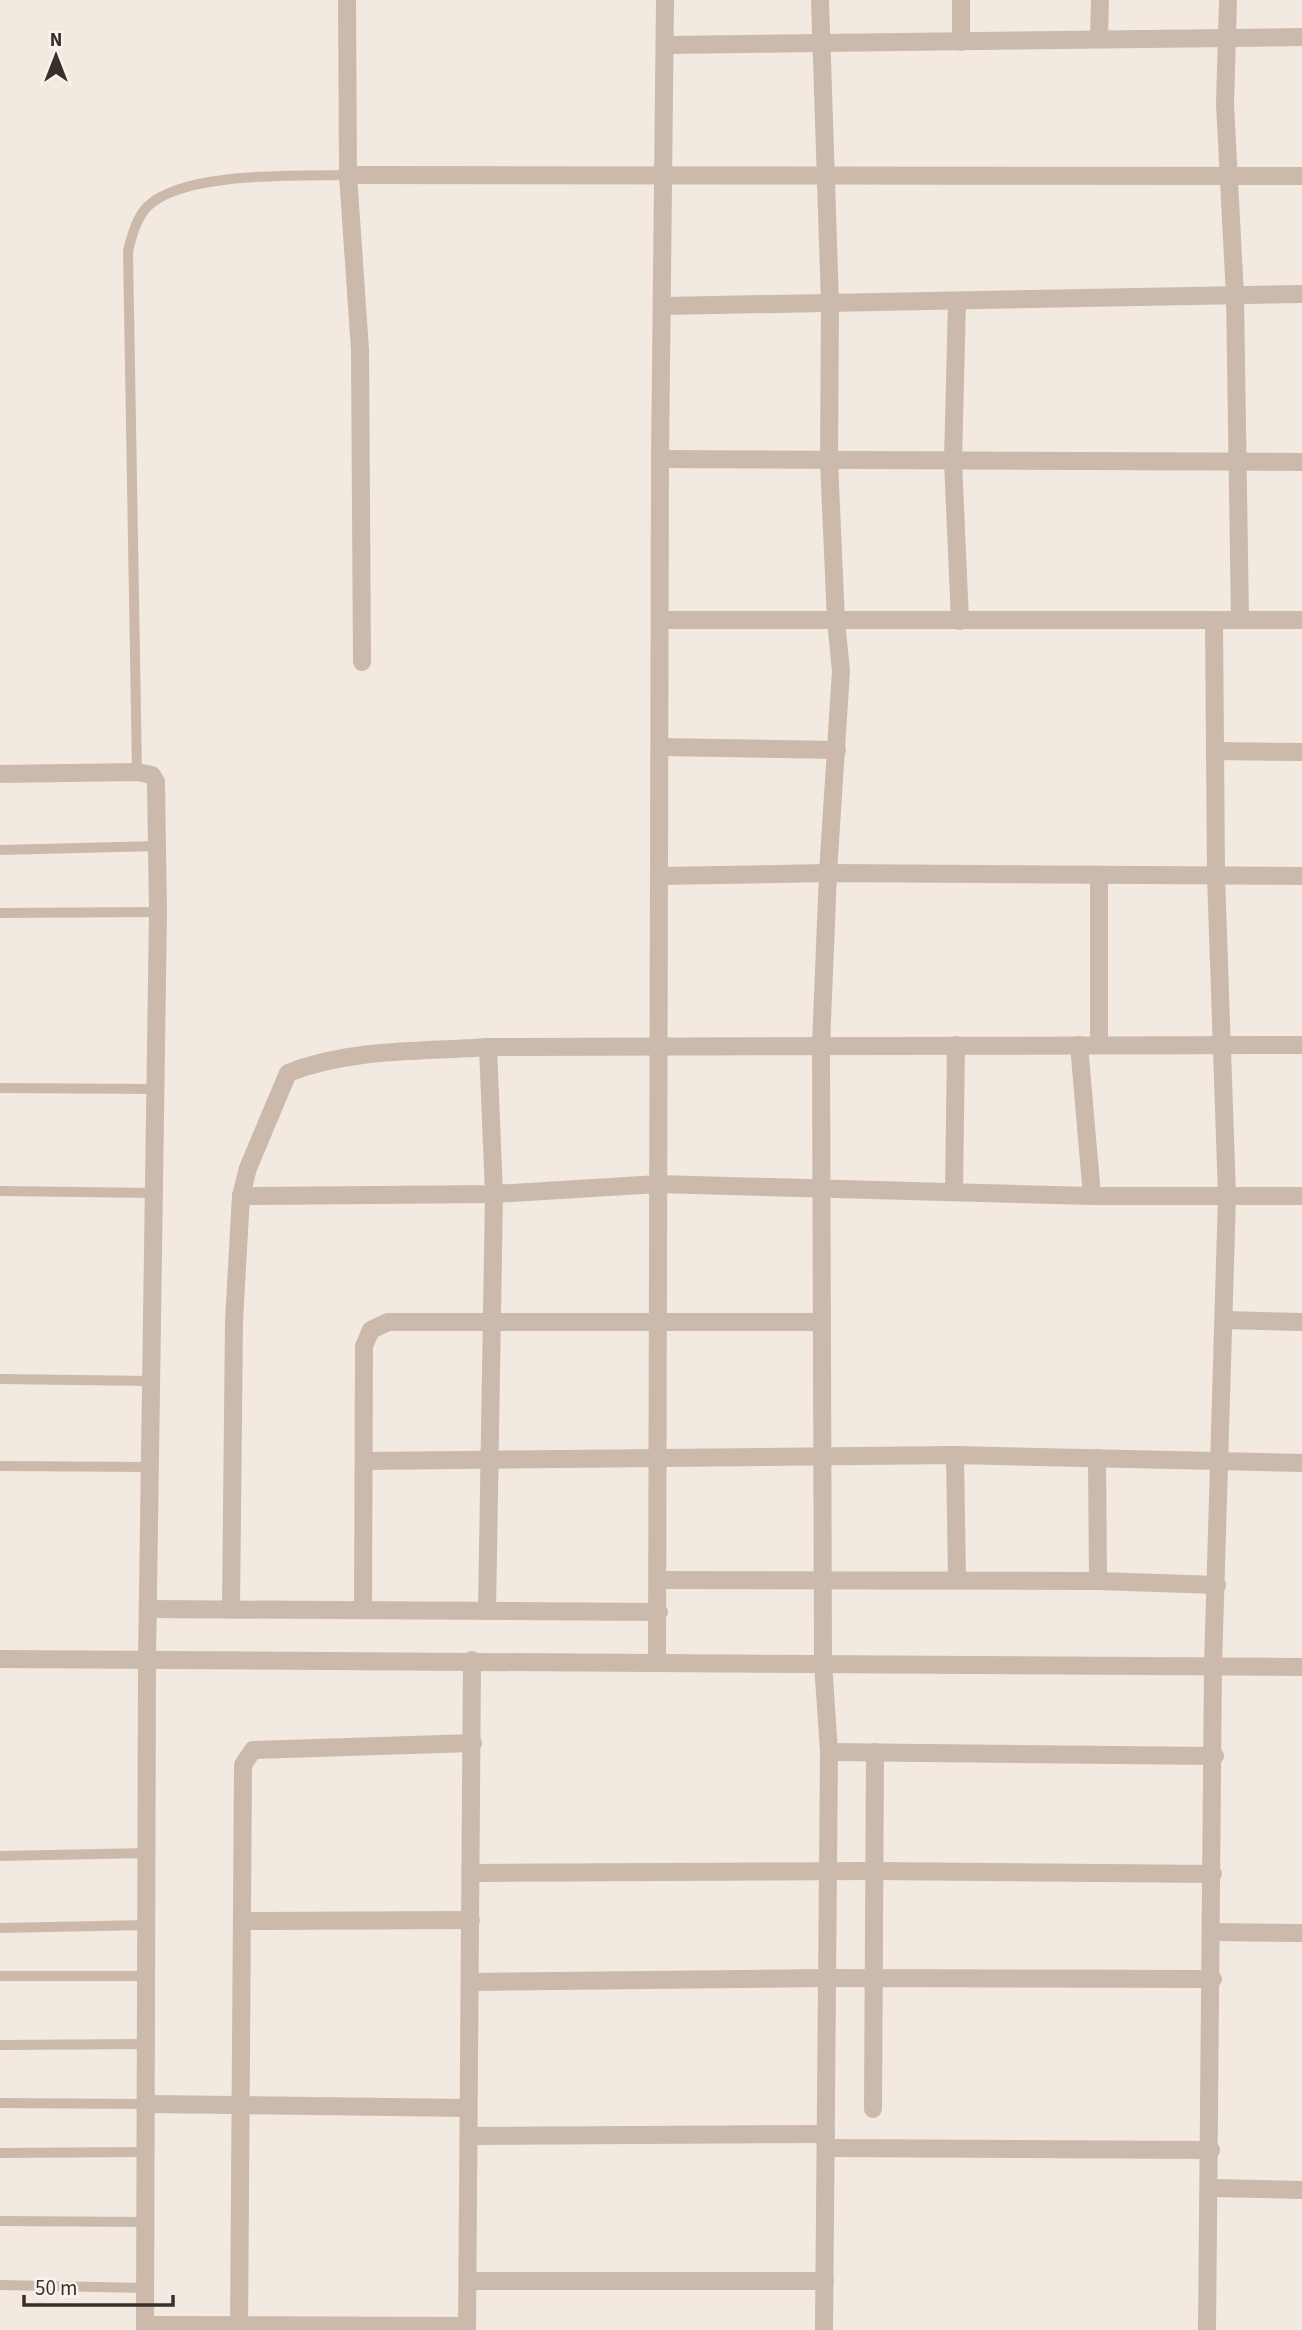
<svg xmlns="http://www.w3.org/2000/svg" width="1302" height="2330" font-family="'Source Sans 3',sans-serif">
<rect width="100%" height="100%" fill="#f2e9e0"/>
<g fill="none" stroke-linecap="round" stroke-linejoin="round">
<g stroke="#cbb9ac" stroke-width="10">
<path d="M137 772 128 251C132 235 136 219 147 207 182 171 299 176 348 175"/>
<path d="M0 850 158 846"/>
<path d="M0 913 158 912"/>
<path d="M0 1088 155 1089"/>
<path d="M0 1191 154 1193"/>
<path d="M0 1379 152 1381"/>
<path d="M0 1466 151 1467"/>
<path d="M0 1856 148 1853"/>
<path d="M0 1928 147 1925"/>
<path d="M0 1976H147"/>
<path d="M0 2045 147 2044"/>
<path d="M0 2103 146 2104"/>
<path d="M0 2153 146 2152"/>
<path d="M0 2221 146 2222"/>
<path d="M0 2285 145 2288"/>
</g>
<g stroke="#cbb9ac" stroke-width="18">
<path d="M347 0 348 175 360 350 362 662"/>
<path d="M820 0 830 303 829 461 836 621 841 671 828 873 821 1045 823 1663 829 1752 824 2330"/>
<path d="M961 0V42"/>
<path d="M1228 0 1225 104 1235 296 1240 620"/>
<path d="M1099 37 1100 0"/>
<path d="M666 45 1302 37"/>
<path d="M348 175 1302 176"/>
<path d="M957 301 953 461 960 621"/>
<path d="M663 306 1302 294"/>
<path d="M660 459 1302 462"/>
<path d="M661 620H1302"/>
<path d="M661 747 837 750"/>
<path d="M1215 751 1302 752"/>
<path d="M0 774 137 772 152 775 156 782 158 912 147 1660 145 2330"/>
<path d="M660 876 828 873 1302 876"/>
<path d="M1099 876V1045"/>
<path d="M1079 1045 1092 1196"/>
<path d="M954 1190 956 1045"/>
<path d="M241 1196 494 1194 658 1184 1092 1196H1302"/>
<path d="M1224 1320 1302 1322"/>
<path d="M955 1455 957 1580"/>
<path d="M1097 1458 1098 1581"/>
<path d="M364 1461 955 1455 1302 1463"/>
<path d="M659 1580 1098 1581 1217 1585"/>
<path d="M231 1608 234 1321 241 1196 248 1168 288 1073C350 1048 422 1052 488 1047L1302 1045"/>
<path d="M149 1609 659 1612"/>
<path d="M363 1610 364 1346 371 1330 388 1322H820"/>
<path d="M487 1611 494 1194 488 1047"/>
<path d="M829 1752 1215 1756"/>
<path d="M473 1873 873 1871 1213 1874"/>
<path d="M243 1921 471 1920"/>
<path d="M1213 1932 1302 1933"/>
<path d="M470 1982 828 1978 1213 1979"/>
<path d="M146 2104 468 2108"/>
<path d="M873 2109 875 1752"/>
<path d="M469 2136 826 2134"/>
<path d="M826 2148 1211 2150"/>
<path d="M1211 2188 1302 2190"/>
<path d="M468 2281H825"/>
<path d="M145 2325 467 2326"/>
<path d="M239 2330 243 1765 253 1750 473 1743"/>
<path d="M467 2330 472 1660"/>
<path d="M1207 2330 1213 1666 1227 1196 1216 876 1214 620"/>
</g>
<g stroke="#cbb9ac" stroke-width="18">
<path d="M0 1659 1302 1667"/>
<path d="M657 1661 660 459 665 0"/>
</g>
</g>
<g transform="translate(56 56)" stroke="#faf3ed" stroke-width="5" paint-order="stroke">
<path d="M0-5L12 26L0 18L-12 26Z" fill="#392f2b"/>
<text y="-10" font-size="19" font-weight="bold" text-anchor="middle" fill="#392f2b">N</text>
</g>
<path d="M24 2295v10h149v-10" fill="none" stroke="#392f2b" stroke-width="3.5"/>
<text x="35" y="2295" font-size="21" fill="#392f2b" stroke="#faf3ed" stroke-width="5" paint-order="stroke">50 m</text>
</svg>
